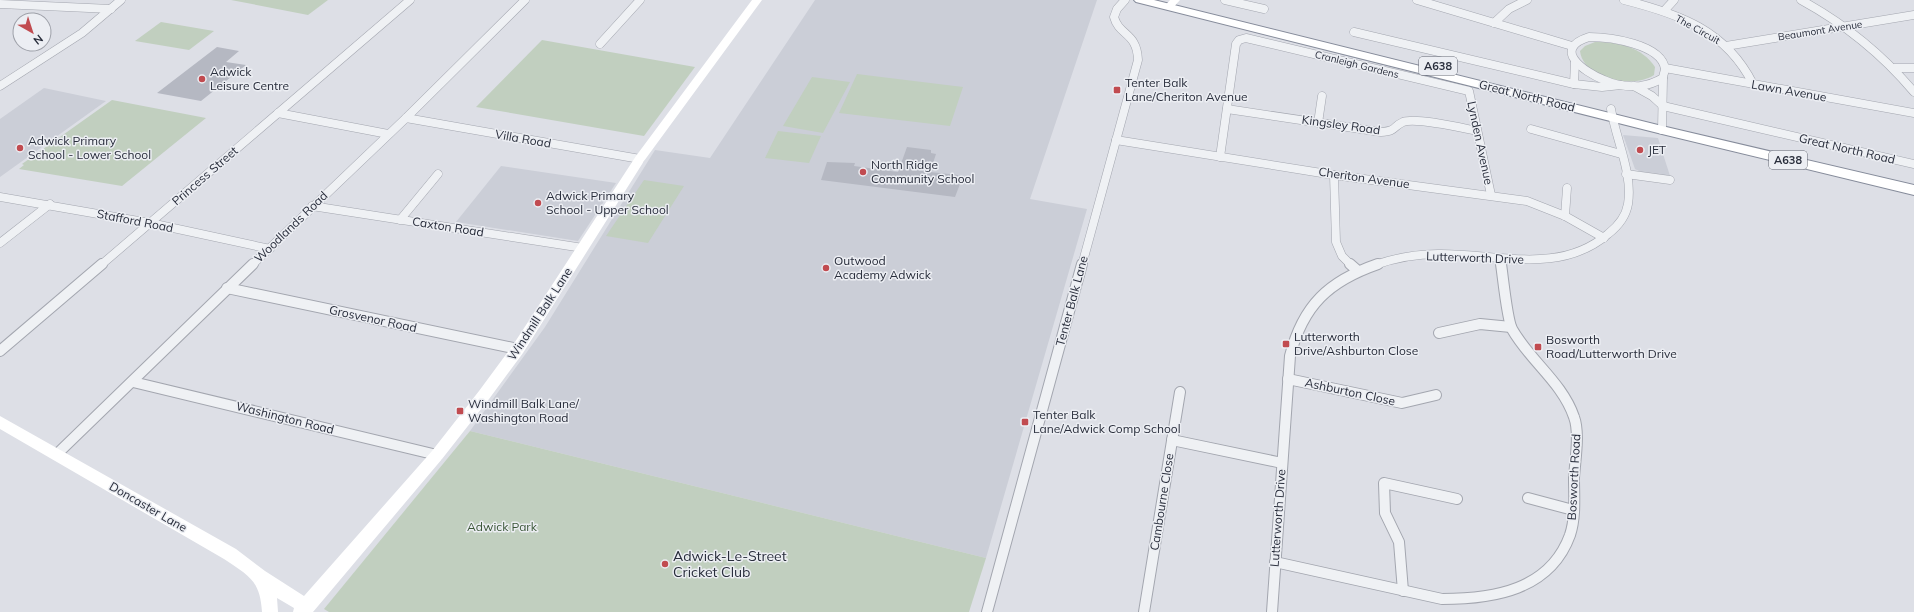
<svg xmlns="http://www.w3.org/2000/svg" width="1914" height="612" font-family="Mulish,sans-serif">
<rect width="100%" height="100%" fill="#dddfe6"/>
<g fill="#cbced7">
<path d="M815 0H1097L1030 199 1087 209 986 558 470 431 545 327 655 150 710 158Z"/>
<path d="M44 88 106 101 0 177V119Z"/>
<path d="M1623 135 1658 138 1670 176 1643 173 1635 169Z"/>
<path d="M501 166 616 183 578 241 456 222Z"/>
</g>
<g fill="#c1cfbf">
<path d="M231 0H328L308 15Z"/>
<path d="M161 22 214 31 189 50 135 41Z"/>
<path d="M542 40 695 67 644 136 476 107Z"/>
<path d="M1595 42C1618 42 1642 47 1655 67L1654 75C1634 89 1583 79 1580 51L1585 46Z"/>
<path d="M857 74 963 87 950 126 839 113Z"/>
<path d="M812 77 850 82 823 133 783 126Z"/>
<path d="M112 100 206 118 122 186 19 169 24 165 22 164Z"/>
<path d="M778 131 821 136 809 163 765 158Z"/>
<path d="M644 180 684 186 648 243 606 236Z"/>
<path d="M470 431 986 558 969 612H329L324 609Z"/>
</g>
<g fill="#b5b8c2">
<path d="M217 47 239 51 226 62 246 65 201 101 157 93Z"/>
<path d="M907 147 931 150V153L936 154 930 172 958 175 956 183 960 184 955 197 821 180 827 162 855 163 854 166 898 172Z"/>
</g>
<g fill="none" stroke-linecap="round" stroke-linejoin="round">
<defs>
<g id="street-far1">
<path d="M1225 0 1264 9"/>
<path d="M1417 0 1572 46"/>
<path d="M1624 0C1679 14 1726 30 1753 84"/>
<path d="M1801 0C1845 24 1882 54 1914 92"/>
<path d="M0 4 111 9"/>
<path d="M1664 11 1674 0"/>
<path d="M1494 23 1509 9 1527 0"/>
<path d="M1354 32 1574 84 1602 87 1621 85"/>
<path d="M1589 37C1609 37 1662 44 1665 69 1665 71 1663 75 1663 78 1656 82 1649 85 1640 86 1628 87 1615 85 1604 80 1584 72 1551 49 1589 37Z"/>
<path d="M600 44 640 0"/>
<path d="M1726 46 1914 15"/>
<path d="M1665 68 1914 113"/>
<path d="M1894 68H1914"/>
<path d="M1574 84 1575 62"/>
<path d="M0 86 82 33 121 0"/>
<path d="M1634 86 1652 96 1663 106"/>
<path d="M1663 106 1914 164"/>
<path d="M1227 109 1381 132C1397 131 1392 127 1403 122 1416 117 1462 128 1477 131"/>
<path d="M278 113 388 134"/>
<path d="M406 118 640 159"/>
<path d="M1318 123 1322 96"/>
<path d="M1531 129 1621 154"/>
<path d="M1662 130 1663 78"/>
<path d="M1116 140 1334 175 1527 201 1565 216 1604 238"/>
<path d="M1220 157 1236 44 1239 40 1246 38 1469 91 1491 195"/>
<path d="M1626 174 1670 180"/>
<path d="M1334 175 1336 242 1342 256 1351 265"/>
<path d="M0 197 150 223 270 249"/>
<path d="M312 206 583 248"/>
<path d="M1565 216 1567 188"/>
<path d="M400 220 438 174"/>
<path d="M0 243 50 204"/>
<path d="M1500 260 1501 265"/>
<path d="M101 265 410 0"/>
<path d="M252 265 406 118 525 0"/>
<path d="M1082 265 1138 60C1137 32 1119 36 1114 17L1117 9 1125 0"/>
<path d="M1375 265C1395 258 1417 254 1438 254 1496 253 1559 276 1608 234 1617 227 1626 216 1628 204 1633 173 1616 140 1611 109"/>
</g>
<g id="street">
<path d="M1350 264 1358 271"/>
<path d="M227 288 518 349"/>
<path d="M1439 333 1480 324 1511 327"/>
<path d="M0 351 102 264"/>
<path d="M1288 379 1402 403 1436 395"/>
<path d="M133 382 437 455"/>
<path d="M1172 440 1282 463"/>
<path d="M57 454 253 264"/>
<path d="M1528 498 1573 510"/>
<path d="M1275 562 1442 599C1494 599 1550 590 1570 535 1576 517 1574 496 1574 478 1575 461 1580 433 1574 417 1562 382 1530 361 1512 329 1507 319 1503 277 1501 264"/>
<path d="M1403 591 1399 542 1385 513 1384 483 1457 499"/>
<path d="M987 612 1082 264"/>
<path d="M1144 612 1180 392"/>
<path d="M1272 612 1290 356C1303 305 1329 281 1378 264"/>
</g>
<path id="highway" d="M1134 0H1154L1662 126 1914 185V195L1662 134 1136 2Z"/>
</defs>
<use href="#street-far1" stroke="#a3a6af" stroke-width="9"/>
<use href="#street" stroke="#a3a6af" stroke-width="12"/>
<use href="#highway" stroke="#868c9b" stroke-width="2"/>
<use href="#street-far1" stroke="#eff1f4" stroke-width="8"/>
<use href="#street" stroke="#eff1f4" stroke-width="10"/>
<g fill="#fff" fill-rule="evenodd">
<path d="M752 0H762L644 161 523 353 489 399 442 459 313 612H293L294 608 277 598 278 612H262C260 580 249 576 224 559L0 429V416L236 549 265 571 304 596 432 451 479 391 513 345 636 156Z"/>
<path d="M1170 0H1180L1172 9H1166L1164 7Z"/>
</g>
<use href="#highway" fill="#fff" fill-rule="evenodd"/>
</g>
<g fill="#c14b50" stroke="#eceef3" stroke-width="1.5">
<circle cx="202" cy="79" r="4"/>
<rect x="1113" y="86" width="8" height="8" rx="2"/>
<circle cx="20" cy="148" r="4"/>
<circle cx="1640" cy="150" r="4"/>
<circle cx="863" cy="172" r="4"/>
<circle cx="538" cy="203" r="4"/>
<circle cx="826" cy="268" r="4"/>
<rect x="1282" y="340" width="8" height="8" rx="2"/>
<rect x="1534" y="343" width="8" height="8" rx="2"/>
<rect x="456" y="407" width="8" height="8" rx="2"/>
<rect x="1021" y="418" width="8" height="8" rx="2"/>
<circle cx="665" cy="564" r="4"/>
</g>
<g text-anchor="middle" stroke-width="3" stroke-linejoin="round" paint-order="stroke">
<g font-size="10" fill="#282d3b" stroke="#eceef3">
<text transform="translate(1698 29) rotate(29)" y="4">The Circuit</text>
<text transform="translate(1820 30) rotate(-9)" y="4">Beaumont Avenue</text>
<text transform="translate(1357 64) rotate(14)" y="4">Cranleigh Gardens</text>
</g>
<g fill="#eceef3" stroke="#636772" stroke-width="1">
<rect x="1419" y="57" width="38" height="18" rx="3"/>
<rect x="1769" y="151" width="38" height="18" rx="3"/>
</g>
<g font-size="11" font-weight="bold" fill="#282d3b">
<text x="1438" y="70">A638</text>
<text x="1788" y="164">A638</text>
</g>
<g font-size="12" fill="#282d3b" stroke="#eceef3" text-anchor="start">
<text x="210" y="76">Adwick<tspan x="210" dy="14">Leisure Centre</tspan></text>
<text x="1125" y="87">Tenter Balk<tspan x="1125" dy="14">Lane/Cheriton Avenue</tspan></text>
<text x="28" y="145">Adwick Primary<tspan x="28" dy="14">School - Lower School</tspan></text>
<text x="1648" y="154">JET</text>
<text x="871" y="169">North Ridge<tspan x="871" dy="14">Community School</tspan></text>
<text x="546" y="200">Adwick Primary<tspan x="546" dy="14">School - Upper School</tspan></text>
<text x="834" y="265">Outwood<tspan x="834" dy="14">Academy Adwick</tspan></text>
<text x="1294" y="341">Lutterworth<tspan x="1294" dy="14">Drive/Ashburton Close</tspan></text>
<text x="1546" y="344">Bosworth<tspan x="1546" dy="14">Road/Lutterworth Drive</tspan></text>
<text x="468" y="408">Windmill Balk Lane/<tspan x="468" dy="14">Washington Road</tspan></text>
<text x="1033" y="419">Tenter Balk<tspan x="1033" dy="14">Lane/Adwick Comp School</tspan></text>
</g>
<g font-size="12" fill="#282d3b" stroke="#eceef3">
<text transform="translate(1789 91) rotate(10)" y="4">Lawn Avenue</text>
<text transform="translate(1527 96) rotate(14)" y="4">Great North Road</text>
<text transform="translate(1341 125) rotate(8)" y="4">Kingsley Road</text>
<text transform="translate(523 139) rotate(10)" y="4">Villa Road</text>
<text transform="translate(1480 143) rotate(78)" y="4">Lynden Avenue</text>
<text transform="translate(1847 149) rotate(13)" y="4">Great North Road</text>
<text transform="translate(205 176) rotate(-41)" y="4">Princess Street</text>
<text transform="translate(1364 178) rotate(8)" y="4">Cheriton Avenue</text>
<text transform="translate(135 221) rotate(11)" y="4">Stafford Road</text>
<text transform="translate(291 227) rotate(-44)" y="4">Woodlands Road</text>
<text transform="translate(448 227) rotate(9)" y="4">Caxton Road</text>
<text transform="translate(1475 258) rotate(2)" y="4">Lutterworth Drive</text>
<text transform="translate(1072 301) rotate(-75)" y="4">Tenter Balk Lane</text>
<text transform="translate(540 314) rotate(-57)" y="4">Windmill Balk Lane</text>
<text transform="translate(373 319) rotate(12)" y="4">Grosvenor Road</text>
<text transform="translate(1350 392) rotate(12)" y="4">Ashburton Close</text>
<text transform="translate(285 418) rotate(14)" y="4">Washington Road</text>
<text transform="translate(1574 477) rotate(-87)" y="4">Bosworth Road</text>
<text transform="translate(1162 502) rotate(-81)" y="4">Cambourne Close</text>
<text transform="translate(148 507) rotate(30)" y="4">Doncaster Lane</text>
<text transform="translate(1278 518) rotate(-86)" y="4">Lutterworth Drive</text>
</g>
<g font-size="12" fill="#395536" stroke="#eceef3">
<text x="502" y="531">Adwick Park</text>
</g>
<g font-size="14" fill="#282d3b" stroke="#eceef3" text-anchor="start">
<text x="673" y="561">Adwick-Le-Street<tspan x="673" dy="16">Cricket Club</tspan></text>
</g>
</g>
<g transform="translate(32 32) rotate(141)"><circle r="19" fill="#eceef3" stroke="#9ea1a9"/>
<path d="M0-3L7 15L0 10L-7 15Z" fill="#c14b50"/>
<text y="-6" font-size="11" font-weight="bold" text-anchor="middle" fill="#282d3b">N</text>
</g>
</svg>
